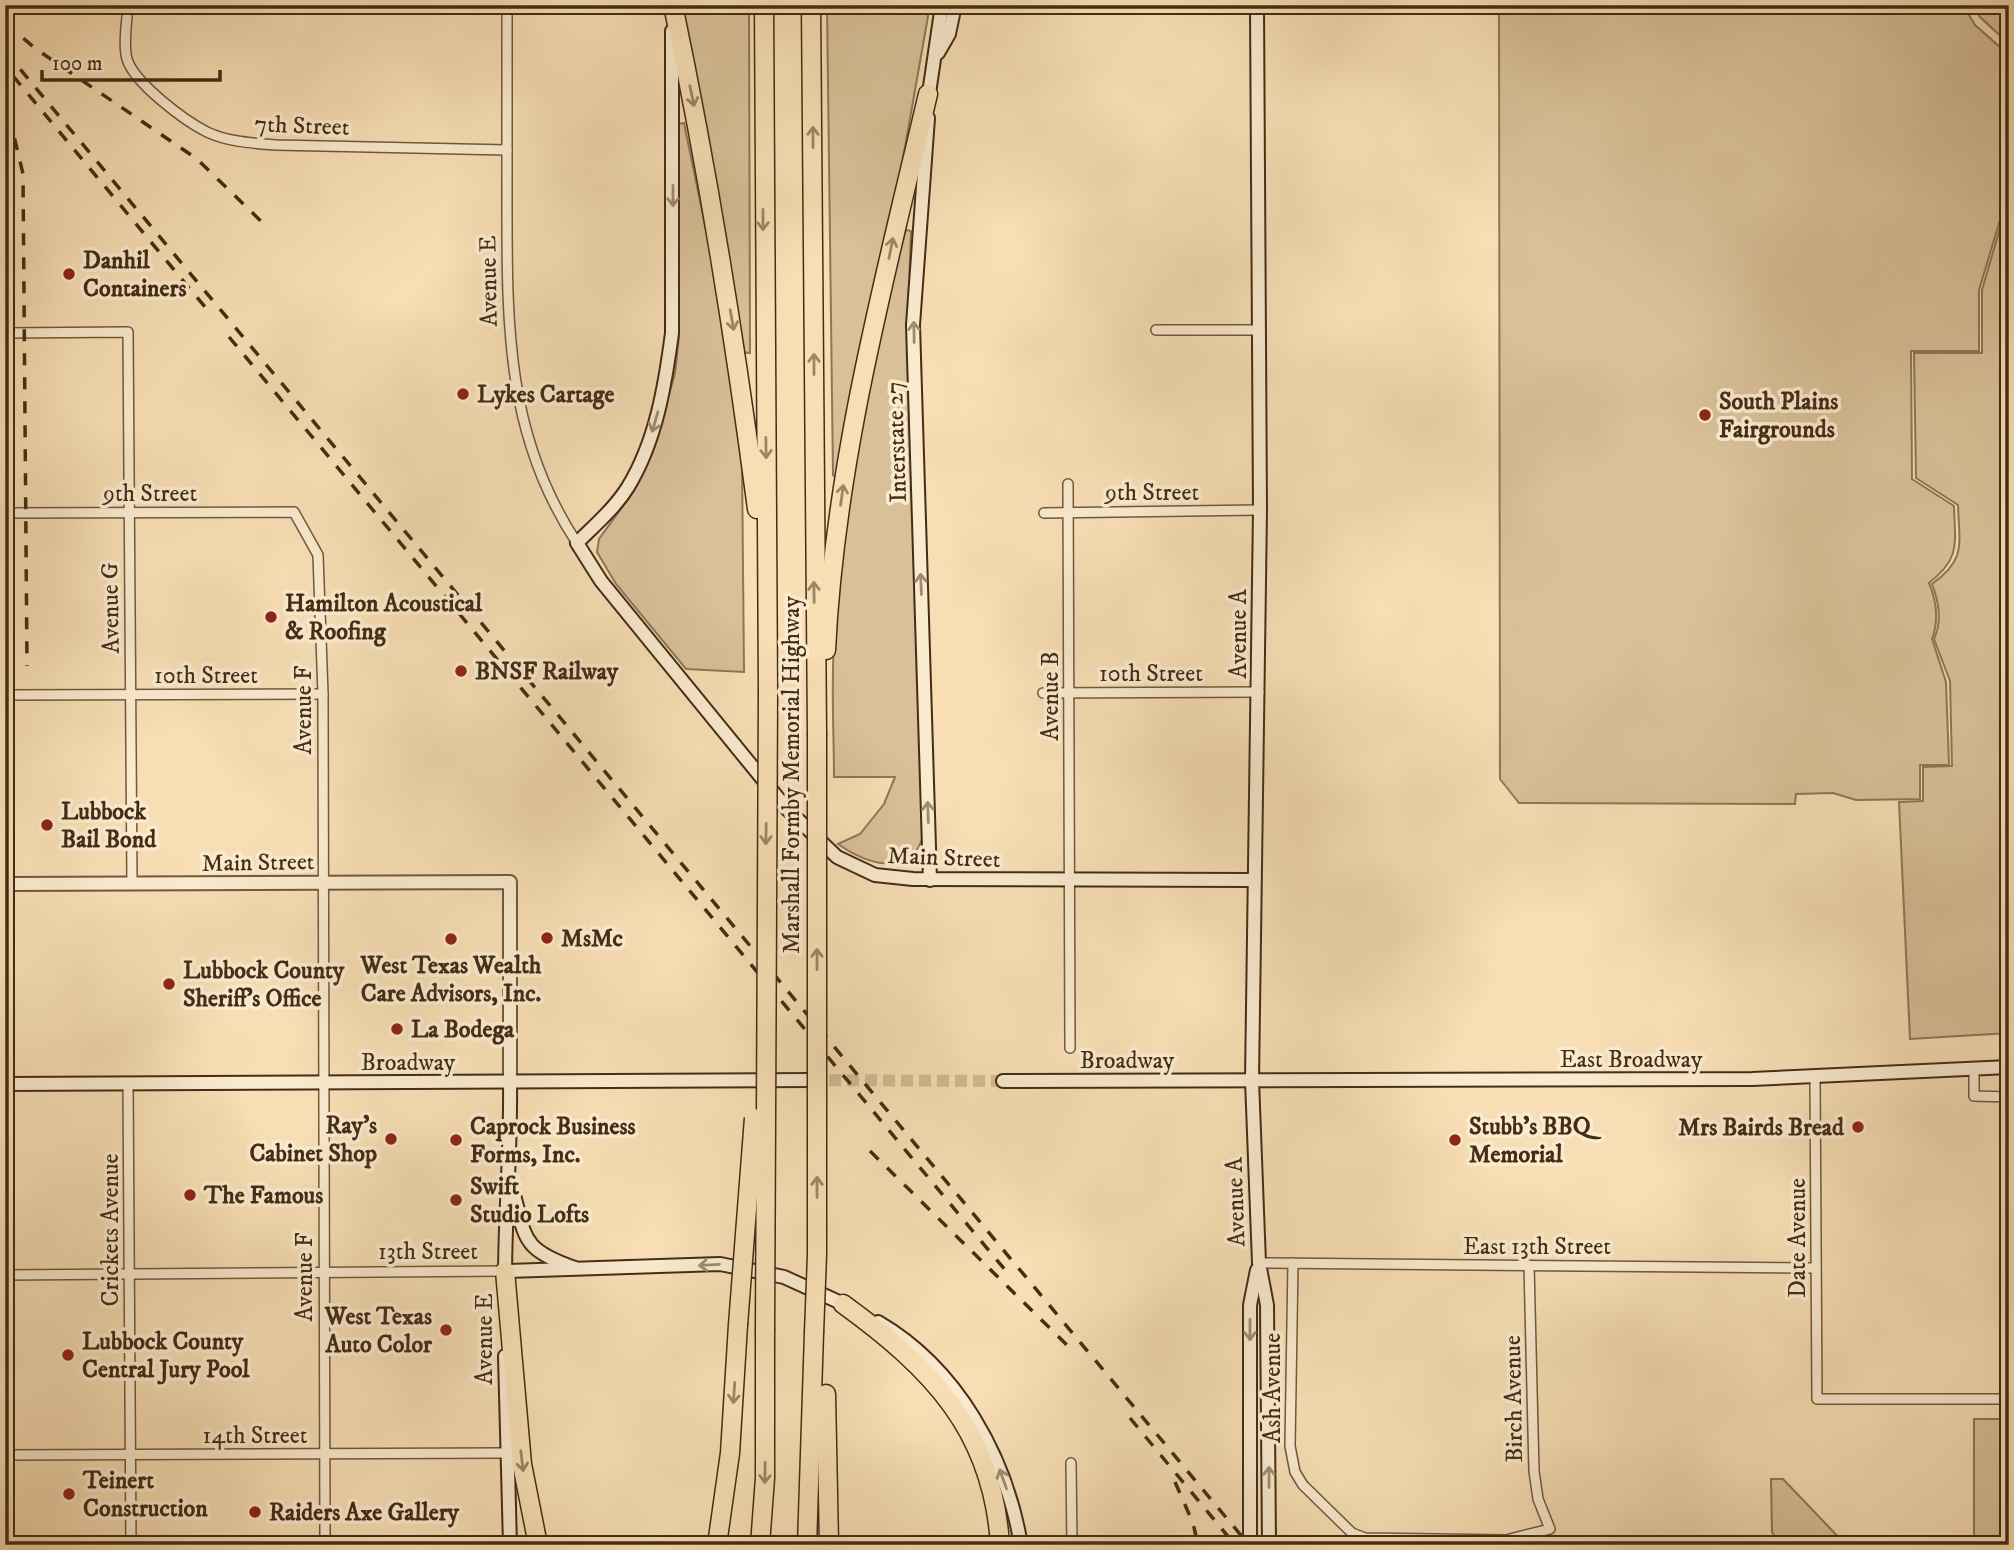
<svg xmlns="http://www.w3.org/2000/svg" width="2014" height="1550" font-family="'IM FELL DW Pica',serif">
<rect width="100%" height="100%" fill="#f7deb4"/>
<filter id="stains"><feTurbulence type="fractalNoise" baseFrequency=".00286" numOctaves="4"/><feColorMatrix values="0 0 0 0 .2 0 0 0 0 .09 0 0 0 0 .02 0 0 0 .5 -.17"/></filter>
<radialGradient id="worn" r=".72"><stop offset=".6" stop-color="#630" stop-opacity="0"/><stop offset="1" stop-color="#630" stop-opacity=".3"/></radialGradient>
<g fill="#d9c099" stroke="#8e7658" stroke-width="2">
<path d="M681 5H749L750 353 742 352Z"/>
<path d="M827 5H930L902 164 836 478 833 475Z"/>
<path d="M1512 5H1963L1975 25 2009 55V190L1979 290V351H1911L1912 479 1954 506C1955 544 1961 558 1929 583 1937 602 1939 620 1932 639L1946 682 1949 765H1920V799L1856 800 1833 793 1796 794 1795 804 1519 803 1500 779 1499 12Z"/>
<path d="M1973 5H2009V44L1980 17Z"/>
<path d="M684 123 722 308 742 462 744 672 686 669 616 584 597 552 599 539 631 495 654 448 675 373 679 337 678 124Z"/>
<path d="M2009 197V1033L1910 1039 1899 802 1923 801V767L1952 766 1950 681 1934 639C1942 622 1939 602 1932 584 1967 559 1959 544 1958 505L1916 478 1914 353H1982V290Z"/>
<path d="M906 230 911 231 907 341 923 836C911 880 865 863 838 844L860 834 884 804 895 777H834C834 733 831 688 834 644 843 504 868 364 906 230Z"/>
<rect x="1974" y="1419" width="35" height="126"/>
<path d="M1771 1479H1783L1846 1545H1779L1772 1532Z"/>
</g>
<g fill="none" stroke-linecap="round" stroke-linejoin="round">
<path stroke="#d3ba94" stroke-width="12" stroke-dasharray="12 6" stroke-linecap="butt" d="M811 1080 1003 1081"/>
<defs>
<g id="minor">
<path d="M128 5C127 21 123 44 127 59 134 83 185 121 207 132 228 142 252 143 276 145L507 150"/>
<path d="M507 5C507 71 507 136 507 201 507 325 506 436 577 543"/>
<path d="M1156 330H1260"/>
<path d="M5 333 128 332 132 884"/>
<path d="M1068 484 1070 1048"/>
<path d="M5 513 294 512 318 555 323 694 325 1545"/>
<path d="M1044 513 1260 510"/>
<path d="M1043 693 1259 692"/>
<path d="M5 695 323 694"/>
<path d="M1974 1069V1096L2009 1097"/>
<path d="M1815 1077 1817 1399H2009"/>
<path d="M128 1084 131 1545"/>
<path d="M1259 1263 1816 1268"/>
<path d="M1293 1263 1290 1446 1295 1472 1303 1485 1352 1533 1365 1538 1506 1540 1550 1529 1538 1499 1534 1471 1529 1265"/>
<path d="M5 1275 505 1271"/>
<path d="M5 1455 505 1453"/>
<path d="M1071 1463 1072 1545"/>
</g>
<path id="tertiary" d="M5 884 510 882V1083"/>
<g id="secondary">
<path d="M1257 5 1260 510 1252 1080 1259 1263 1267 1305 1269 1545"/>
<path d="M672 31V333C665 386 656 441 628 487 615 508 595 525 577 543L601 581 787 809 837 857 875 875 913 879 1253 880"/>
<path d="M938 53 949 34 955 5"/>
<path d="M928 100 942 5"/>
<path d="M928 118 913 325 930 880"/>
<path d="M1003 1081 1752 1079 2009 1067"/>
<path d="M5 1084 811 1080"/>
<path d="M511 1185C527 1236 517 1248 575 1268"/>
<path d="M505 1271 720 1264 784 1277 850 1307"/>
<path d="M505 1278C505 1213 511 1149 510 1083"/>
<path d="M878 1322C957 1368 1006 1456 1021 1545"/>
<path d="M505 1356 510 1545"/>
<path d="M1250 1545V1305L1257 1270"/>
</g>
<g id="motorway">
<path d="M673 5C708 172 735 340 757 509"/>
<path d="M764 5 768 692"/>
<path d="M811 5 817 733"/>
<path d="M826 650C835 462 885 277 928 94"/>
<path d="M505 1271 522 1464 538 1545"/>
<path d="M843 1304C931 1368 993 1430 1000 1545"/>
<path d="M826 1394 829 1545"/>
<path d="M717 1545 730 1453 738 1325"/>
<path d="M760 1545 765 1478V1331"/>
<path d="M807 1545 814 1333"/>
</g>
</defs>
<use href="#minor" stroke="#71583e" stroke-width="12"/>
<use href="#tertiary" stroke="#71583e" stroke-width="16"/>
<use href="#secondary" stroke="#442c16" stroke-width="16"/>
<use href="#motorway" stroke="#442c16" stroke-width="21"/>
<use href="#minor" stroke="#faeace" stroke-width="9"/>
<use href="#tertiary" stroke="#faeace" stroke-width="12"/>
<use href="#secondary" stroke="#faeace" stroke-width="12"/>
<use href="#motorway" stroke="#f7deb4" stroke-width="18"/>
<g stroke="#442c16" stroke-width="3.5" stroke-dasharray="12 12" stroke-linecap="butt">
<path d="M5 23 36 49 197 159 267 227"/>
<path d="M5 51 1249 1545"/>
<path d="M13 76 205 307"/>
<path d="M9 115 23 174 27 666"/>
<path d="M229 337 1006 1271"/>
<path d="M870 1151 1074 1352"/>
<path d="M1130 1418 1235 1545"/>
<path d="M1175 1482 1193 1523 1198 1545"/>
</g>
<defs>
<g id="motorway-bridge">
<path d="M738 1325 754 1118"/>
<path d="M765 1331 768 692"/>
<path d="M814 1333 817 1255V733"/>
</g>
</defs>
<use href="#motorway-bridge" stroke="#442c16" stroke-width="21" stroke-linecap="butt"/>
<use href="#motorway-bridge" stroke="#f7deb4" stroke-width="18"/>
</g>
<defs><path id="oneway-shaft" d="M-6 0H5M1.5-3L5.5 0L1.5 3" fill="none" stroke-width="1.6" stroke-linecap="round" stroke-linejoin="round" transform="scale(1.75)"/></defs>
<g stroke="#9e8565">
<use href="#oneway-shaft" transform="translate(692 96) rotate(78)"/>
<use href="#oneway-shaft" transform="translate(813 137) rotate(-90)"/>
<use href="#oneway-shaft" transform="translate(763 220) rotate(90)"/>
<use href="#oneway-shaft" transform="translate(891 248) rotate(-79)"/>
<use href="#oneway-shaft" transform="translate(732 320) rotate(80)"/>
<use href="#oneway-shaft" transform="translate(814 364) rotate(-90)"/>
<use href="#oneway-shaft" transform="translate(766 448) rotate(89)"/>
<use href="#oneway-shaft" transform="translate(842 495) rotate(-82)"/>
<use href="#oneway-shaft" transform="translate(814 592) rotate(-91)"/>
<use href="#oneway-shaft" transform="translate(766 834) rotate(91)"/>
<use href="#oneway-shaft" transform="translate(817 959) rotate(-90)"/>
<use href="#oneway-shaft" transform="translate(817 1187) rotate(-90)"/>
<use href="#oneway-shaft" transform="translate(734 1393) rotate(94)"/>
<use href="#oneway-shaft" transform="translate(522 1461) rotate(83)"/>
<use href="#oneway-shaft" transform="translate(765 1473) rotate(91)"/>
</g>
<g stroke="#9f8b72">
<use href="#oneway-shaft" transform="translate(673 196) rotate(90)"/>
<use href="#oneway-shaft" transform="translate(914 332) rotate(-91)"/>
<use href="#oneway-shaft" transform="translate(655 422) rotate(106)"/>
<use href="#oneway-shaft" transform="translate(921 584) rotate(-92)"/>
<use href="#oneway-shaft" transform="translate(928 812) rotate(-92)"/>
<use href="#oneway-shaft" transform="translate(709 1265) rotate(177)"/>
<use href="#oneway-shaft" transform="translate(1250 1330) rotate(90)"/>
<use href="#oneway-shaft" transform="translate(1269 1477) rotate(-90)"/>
<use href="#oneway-shaft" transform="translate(1003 1479) rotate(-110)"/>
</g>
<g fill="#8f2418" stroke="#faeace" stroke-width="2.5">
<circle cx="69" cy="274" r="7"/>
<circle cx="463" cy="394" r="7"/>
<circle cx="1705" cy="415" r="7"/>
<circle cx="271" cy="617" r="7"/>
<circle cx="461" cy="671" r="7"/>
<circle cx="47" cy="825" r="7"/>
<circle cx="547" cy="938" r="7"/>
<circle cx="451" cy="939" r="7"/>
<circle cx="169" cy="984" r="7"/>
<circle cx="397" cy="1029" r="7"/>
<circle cx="1858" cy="1127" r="7"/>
<circle cx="391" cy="1139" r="7"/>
<circle cx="456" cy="1140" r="7"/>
<circle cx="1455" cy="1140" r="7"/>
<circle cx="190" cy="1195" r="7"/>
<circle cx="456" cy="1200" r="7"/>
<circle cx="446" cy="1330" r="7"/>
<circle cx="68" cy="1355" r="7"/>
<circle cx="69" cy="1494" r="7"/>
<circle cx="255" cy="1512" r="7"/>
</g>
<g text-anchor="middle" stroke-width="7" stroke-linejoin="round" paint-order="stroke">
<g font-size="24" fill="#442c16" stroke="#faeace">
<text transform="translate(302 125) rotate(2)" y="8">7th Street</text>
<text transform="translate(488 281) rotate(-91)" y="8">Avenue E</text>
<text transform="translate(896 442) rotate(-92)" y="8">Interstate 27</text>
<text x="1152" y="500">9th Street</text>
<text x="150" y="501">9th Street</text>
<text transform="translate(110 608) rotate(-91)" y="8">Avenue G</text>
<text transform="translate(1238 634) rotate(-90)" y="8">Avenue A</text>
<text x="1151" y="681">10th Street</text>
<text x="206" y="683">10th Street</text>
<text transform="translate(1050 696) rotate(-90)" y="8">Avenue B</text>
<text transform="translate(303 710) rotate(-90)" y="8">Avenue F</text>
<text transform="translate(791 775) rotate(-90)" y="8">Marshall Formby Memorial Highway</text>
<text transform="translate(944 857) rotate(2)" y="8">Main Street</text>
<text transform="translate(258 862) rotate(-1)" y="8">Main Street</text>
<text x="1631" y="1067">East Broadway</text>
<text x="1127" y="1068">Broadway</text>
<text x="408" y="1070">Broadway</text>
<text transform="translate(1235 1202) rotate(-92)" y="8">Avenue A</text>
<text transform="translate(110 1230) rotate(-90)" y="8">Crickets Avenue</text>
<text transform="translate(1797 1238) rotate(-90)" y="8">Date Avenue</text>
<text x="1537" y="1254">East 13th Street</text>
<text x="428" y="1259">13th Street</text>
<text transform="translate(304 1277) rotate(-90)" y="8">Avenue F</text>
<text transform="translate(484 1339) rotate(-90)" y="8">Avenue E</text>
<text transform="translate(1272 1388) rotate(-90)" y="8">Ash Avenue</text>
<text transform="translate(1513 1399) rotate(-91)" y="8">Birch Avenue</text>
<text x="255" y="1443">14th Street</text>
</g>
<g font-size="24" font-weight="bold" fill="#442c16" stroke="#faeace" text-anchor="start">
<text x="83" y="268">Danhil<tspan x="83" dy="28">Containers</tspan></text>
<text x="477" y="402">Lykes Cartage</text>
<text x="1719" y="409">South Plains<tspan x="1719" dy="28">Fairgrounds</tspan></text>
<text x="285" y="611">Hamilton Acoustical<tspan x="285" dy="28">&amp; Roofing</tspan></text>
<text x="475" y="679">BNSF Railway</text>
<text x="61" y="819">Lubbock<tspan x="61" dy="28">Bail Bond</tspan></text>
<text x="561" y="946">MsMc</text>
<text x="451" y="973" text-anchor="middle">West Texas Wealth<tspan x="451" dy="28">Care Advisors, Inc.</tspan></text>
<text x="183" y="978">Lubbock County<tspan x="183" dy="28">Sheriff's Office</tspan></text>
<text x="411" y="1037">La Bodega</text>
<text x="377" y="1133" text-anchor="end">Ray's<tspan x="377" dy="28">Cabinet Shop</tspan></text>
<text x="470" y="1134">Caprock Business<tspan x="470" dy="28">Forms, Inc.</tspan></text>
<text x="1469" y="1134">Stubb's BBQ<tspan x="1469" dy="28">Memorial</tspan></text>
<text x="1844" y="1135" text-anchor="end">Mrs Bairds Bread</text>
<text x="470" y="1194">Swift<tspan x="470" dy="28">Studio Lofts</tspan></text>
<text x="204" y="1203">The Famous</text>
<text x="432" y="1324" text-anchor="end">West Texas<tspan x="432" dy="28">Auto Color</tspan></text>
<text x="82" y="1349">Lubbock County<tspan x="82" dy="28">Central Jury Pool</tspan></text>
<text x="83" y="1488">Teinert<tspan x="83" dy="28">Construction</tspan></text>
<text x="269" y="1520">Raiders Axe Gallery</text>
</g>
</g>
<rect width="2014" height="1550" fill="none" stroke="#f7deb4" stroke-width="28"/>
<rect x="7" y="7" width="2000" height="1536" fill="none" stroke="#442c16" stroke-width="3.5"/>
<rect x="14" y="14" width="1986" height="1522" fill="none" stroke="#442c16" stroke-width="2"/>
<path d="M42 70v10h178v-10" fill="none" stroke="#442c16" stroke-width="3.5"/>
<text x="52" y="70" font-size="21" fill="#442c16" stroke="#faeace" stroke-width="5" paint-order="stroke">100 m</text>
<rect width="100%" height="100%" filter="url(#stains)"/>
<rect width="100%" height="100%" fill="url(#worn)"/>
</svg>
